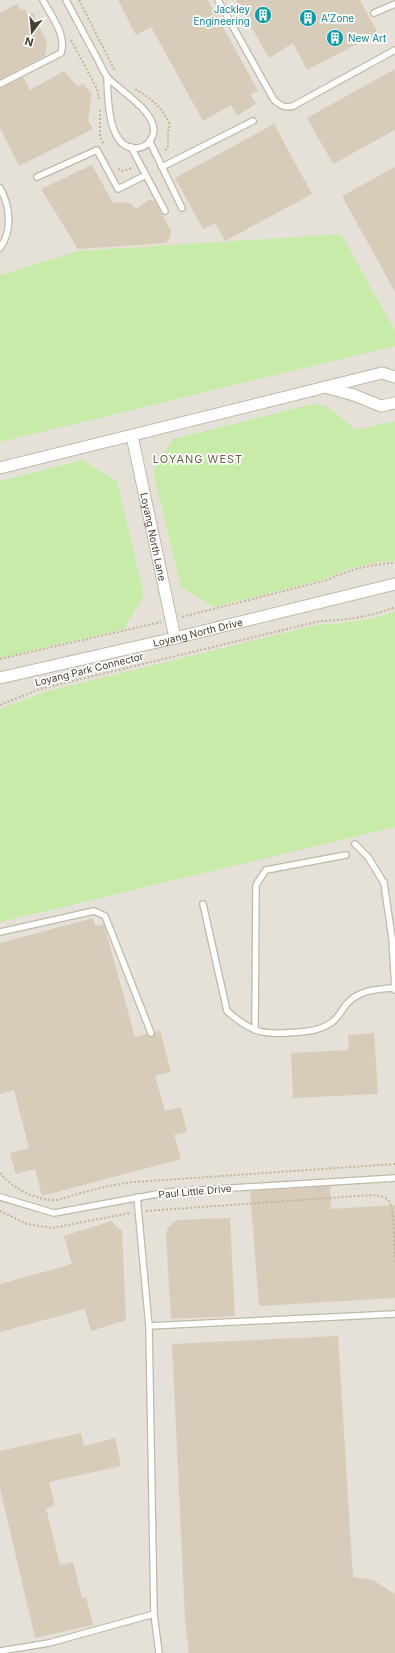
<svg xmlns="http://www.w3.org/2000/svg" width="395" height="1653" font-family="Inter,sans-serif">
<rect width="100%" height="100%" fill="#f3f0e4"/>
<rect fill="#e5e1d9" x="0" y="0" width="395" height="1653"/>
<g fill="#c9ebaa">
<path d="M341 234 395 331V346L0 442V275L79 251Z"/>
<path d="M313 404C331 404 343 420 356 430L395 421V561L378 562 344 570 325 579 214 607 181 587 153 472 173 439Z"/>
<path d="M82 460 117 481 144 595 124 629 0 658V481Z"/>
<path d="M395 611V827L0 922V709L44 692 316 625C343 623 369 621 395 611Z"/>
</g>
<g fill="#d6ccb9">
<path d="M118 0H208L258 91 250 94 256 104 237 116 231 105 203 121 151 27 136 35Z"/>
<path d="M236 0H360L378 33 307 70 293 43 269 58Z"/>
<path d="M17 4 19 8 33 13 47 43 45 56 0 79V13Z"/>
<path d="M395 69V130L333 164 307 118Z"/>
<path d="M64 71 78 87 82 83 92 94 88 120 93 129 19 166 0 128V88L23 77 30 90Z"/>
<path d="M274 124 312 194 225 241 215 223 203 229 175 178Z"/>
<path d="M92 165 113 203 123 202 131 204 136 209 149 200 155 201 171 231 170 238 166 243 78 249 41 189Z"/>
<path d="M395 167V292L342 196Z"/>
<path d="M93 918 95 926 104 924 105 928 135 1037 147 1034 152 1037 155 1032 160 1030 171 1072 155 1076 165 1111 181 1107 187 1132 174 1135 181 1159 42 1196 35 1169 16 1174 10 1153 29 1148 14 1090 0 1094V943Z"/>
<path d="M374 1033 378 1094 293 1098 291 1053 349 1050 348 1035Z"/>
<path d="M330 1186 331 1209 395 1205V1298L259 1306 250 1191Z"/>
<path d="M230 1218 235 1316 171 1319 166 1236 168 1227 178 1220Z"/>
<path d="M111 1221 122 1231 126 1320 91 1331 85 1309 0 1332V1284L72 1264 64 1236Z"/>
<path d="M338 1336 353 1577 373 1580 395 1594V1653H189L185 1619 172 1344Z"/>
<path d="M81 1433 84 1446 115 1438 121 1466 49 1482 55 1506 46 1508 60 1565 73 1562 82 1598 86 1597 93 1625 35 1638 0 1488V1451Z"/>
</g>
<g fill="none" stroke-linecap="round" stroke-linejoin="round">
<defs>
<g id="lane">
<path d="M66 0C76 19 86 38 96 56 100 63 103 72 108 78 120 91 160 114 153 135 150 143 145 147 138 148 107 151 108 97 107 77"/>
<path d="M218 0 274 100C281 106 285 108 293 106L395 50"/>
<path d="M374 13 395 4"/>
<path d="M0 84 61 53C67 35 51 16 43 0"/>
<path d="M150 142 182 208"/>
<path d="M131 147 165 211"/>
<path d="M162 167 253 121"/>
<path d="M37 177 97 150 118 189 146 175"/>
<path d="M0 188C10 206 13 230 0 248"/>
<path d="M355 844 368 857 384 883 392 938 395 990"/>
<path d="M203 904 227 1011C254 1035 266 1035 300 1032 310 1031 320 1030 329 1024 337 1020 340 1013 345 1006 357 990 376 989 395 988"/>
<path d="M0 932 94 911 105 916 151 1033"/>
<path d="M255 1030 256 885 266 870 346 855"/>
<path d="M0 1197 54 1213 168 1192 395 1178"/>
<path d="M137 1197 149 1326 154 1614 159 1653"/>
<path d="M149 1326 395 1314"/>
<path d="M0 1651 49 1643 154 1614"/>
</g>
<g id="street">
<path d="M325 387 354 395 381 406 395 403"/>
<path id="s1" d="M132 436 175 638"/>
<path d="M0 468 382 373 395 377"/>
<path id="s2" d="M0 678 175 638 395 584"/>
</g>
</defs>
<use href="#lane" stroke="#bfb9a6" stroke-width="8"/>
<use href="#street" stroke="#bfb9a6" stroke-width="13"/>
<g stroke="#c2b697" stroke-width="2" stroke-dasharray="2 2" stroke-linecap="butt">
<path d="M79 0 115 71"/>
<path d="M71 40 97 89 99 99"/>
<path d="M135 89C152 99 162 107 170 125L168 132V148L164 151"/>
<path d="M100 110V136L104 145"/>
<path d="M118 169 122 171 132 168"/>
<path d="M182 617 327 580C349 570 370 564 395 563"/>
<path d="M0 659 161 622"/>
<path d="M0 705 40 689 320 621C345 620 371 617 395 607"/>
<path d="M0 1173C11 1187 35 1200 54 1200 62 1200 72 1195 81 1193 99 1188 116 1184 135 1182L395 1164"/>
<path d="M0 1211 27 1224 52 1228 130 1213"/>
<path d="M146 1211 372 1195C378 1196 385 1196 389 1201 395 1211 394 1250 395 1263"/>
</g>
<use href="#lane" stroke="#fff" stroke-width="5.5"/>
<use href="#street" stroke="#fff" stroke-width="11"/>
</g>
<defs>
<symbol id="building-disc" viewBox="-11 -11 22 22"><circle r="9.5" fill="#0f9aa8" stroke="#fff"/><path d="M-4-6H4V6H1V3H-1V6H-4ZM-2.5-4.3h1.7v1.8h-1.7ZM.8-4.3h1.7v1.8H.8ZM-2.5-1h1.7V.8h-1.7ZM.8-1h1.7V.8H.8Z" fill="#fff"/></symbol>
</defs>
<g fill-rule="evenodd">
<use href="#building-disc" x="253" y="5" width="20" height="20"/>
<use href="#building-disc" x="298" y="8" width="20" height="20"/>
<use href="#building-disc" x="325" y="28" width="20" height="20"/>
</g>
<g text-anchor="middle" stroke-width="3.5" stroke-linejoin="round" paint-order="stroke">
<g font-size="10" fill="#0d838f" stroke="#fff" text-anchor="start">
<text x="250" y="13" text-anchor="end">Jackley<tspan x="250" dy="12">Engineering</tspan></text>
<text x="321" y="22">A'Zone</text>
<text x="348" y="42">New Art</text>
</g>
<g font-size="10" fill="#464034" stroke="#fff">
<text dy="4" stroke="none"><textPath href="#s1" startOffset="103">Loyang North Lane</textPath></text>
<text dy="4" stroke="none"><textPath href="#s2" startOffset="203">Loyang North Drive</textPath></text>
<text transform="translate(89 669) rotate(-14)" y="4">Loyang Park Connector</text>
<text transform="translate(195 1191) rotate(-5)" y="4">Paul Little Drive</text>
</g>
<g font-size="11" letter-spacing="1" fill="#6a5f4a" stroke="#fff">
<text x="198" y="463">LOYANG WEST</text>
</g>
</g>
<g transform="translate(32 32) rotate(196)" stroke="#ffffff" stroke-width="3" paint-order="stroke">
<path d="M0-3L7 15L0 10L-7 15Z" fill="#464034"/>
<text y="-6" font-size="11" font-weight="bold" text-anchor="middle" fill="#464034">N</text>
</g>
</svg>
